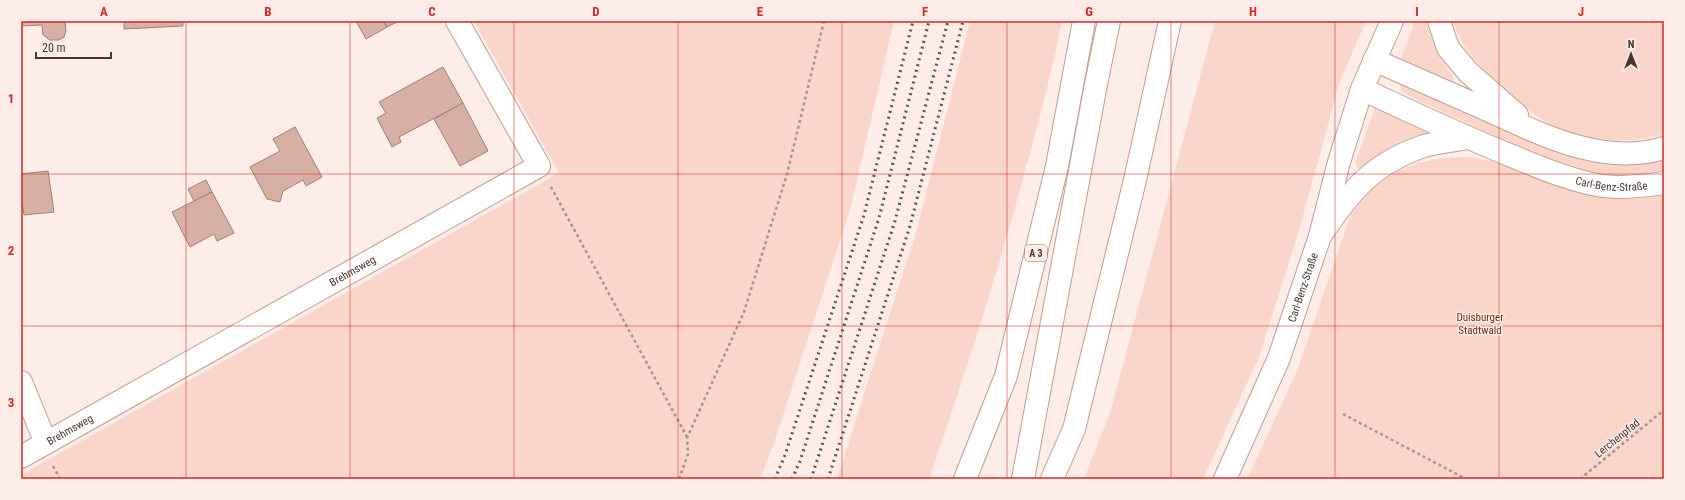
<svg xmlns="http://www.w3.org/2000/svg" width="1685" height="500" font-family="'Roboto Condensed',sans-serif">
<rect width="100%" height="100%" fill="#fdece7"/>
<g fill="#fad6ca">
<path d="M474 21H894L850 210 773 446 760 479H21V475L559 173Z"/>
<path d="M970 21H1062C1051 75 1037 129 1022 182 995 282 963 381 929 479H837L917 229Z"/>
<path d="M1215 21H1366L1339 84 1298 234 1259 357 1203 479H1084L1110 413Z"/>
<path d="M1415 21H1426C1432 43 1441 61 1454 79L1453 82H1450L1401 59Z"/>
<path d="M1453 21H1664V134C1628 146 1575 141 1543 120 1529 111 1516 99 1503 88 1481 68 1462 50 1453 21Z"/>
<path d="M1402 84 1413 86 1551 150 1580 159 1603 164H1629L1664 161V173L1630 177 1600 176 1578 170 1547 160 1409 96 1401 90 1400 87Z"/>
<path d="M1375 108 1430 131 1432 133C1415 139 1397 144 1382 153 1374 158 1369 168 1359 170L1357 167 1355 163Z"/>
<path d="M1468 157 1492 161 1570 189 1598 196 1631 197 1664 193V479H1247L1297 371 1351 214 1373 188 1395 172 1418 163 1442 158Z"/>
</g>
<g fill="#d6b0a2" stroke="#a38073">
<path d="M21 21H65L66 31 64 37 59 40H50L43 35 42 25 21 26Z"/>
<path d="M124 21H183V26L124 29Z"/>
<path d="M356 21H383L387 27 366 39Z"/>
<path d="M383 21H399L387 27Z"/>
<path d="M443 67 463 103 399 137 401 142 392 147 377 118 386 113 379 102Z"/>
<path d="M463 103 488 151 460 166 434 119Z"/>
<path d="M295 127 322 177 306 186 303 180 283 191 280 202 267 199 250 167 280 151 273 139Z"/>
<path d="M48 171 54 212 24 215 21 195V174Z"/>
<path d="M206 180 212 192 194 201 188 189Z"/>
<path d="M212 192 234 233 217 241 214 234 190 247 172 212Z"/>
</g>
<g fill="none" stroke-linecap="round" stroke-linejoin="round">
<defs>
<g id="minor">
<path d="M21 382 46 443"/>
<path id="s1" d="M21 457 539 166 457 21"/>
<path id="s2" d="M1225 479 1279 358 1320 236 1339 162 1362 89"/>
</g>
<g id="major">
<path id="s3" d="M1392 21 1362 89C1413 113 1464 137 1517 158 1543 169 1570 180 1597 185 1617 189 1644 186 1664 183"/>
<path d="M1439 21 1448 48 1468 72 1517 115"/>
<path d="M1374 60C1411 76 1447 92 1483 108 1539 133 1601 167 1664 148"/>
<path d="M1320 236C1351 191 1371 164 1424 146 1437 142 1453 141 1466 138"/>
</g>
<g id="highway">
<path d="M965 479 1006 376 1057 166 1084 21"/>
<path d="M1023 479 1096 84 1109 21"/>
<path d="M1052 479 1074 429 1135 180 1170 21"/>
</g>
</defs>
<use href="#minor" stroke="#c29d8f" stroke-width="24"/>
<use href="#major" stroke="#c29d8f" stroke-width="24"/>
<use href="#highway" stroke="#c29d8f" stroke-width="24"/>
<g stroke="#a4948f" stroke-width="2.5" stroke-dasharray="3 3" stroke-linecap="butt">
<path d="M551 187 687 437"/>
<path d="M1343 414 1466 479"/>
<path d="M53 466 60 479"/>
<path d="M679 479 688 454 687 438 744 312 787 174 824 21"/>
<path d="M1580 479 1664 410"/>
</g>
<use href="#minor" stroke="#fff" stroke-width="22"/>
<use href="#major" stroke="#fff" stroke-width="22"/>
<use href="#highway" stroke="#fff" stroke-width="22"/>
<g stroke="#63524d" stroke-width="3" stroke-dasharray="2 4" stroke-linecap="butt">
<path d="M775 479 785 455 864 215 913 21"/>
<path d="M792 479 800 461 879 218 929 21"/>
<path d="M811 479 895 221 948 21"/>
<path d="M828 479 910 226 963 21"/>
</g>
</g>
<path fill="none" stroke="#d62828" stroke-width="1" stroke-opacity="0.55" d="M186 21V479M350 21V479M514 21V479M678 21V479M842 21V479M1007 21V479M1171 21V479M1335 21V479M1499 21V479M21 174H1664M21 326H1664"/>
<g text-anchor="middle" stroke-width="3" stroke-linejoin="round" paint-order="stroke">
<rect fill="#fdece7" stroke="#7e6d68" stroke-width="1" x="1025" y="245" width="22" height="16" rx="3"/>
<g font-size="10" font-weight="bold" fill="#473732">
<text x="1036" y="257">A 3</text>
</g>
<g font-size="11" fill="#473732" stroke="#fdece7">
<text dy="4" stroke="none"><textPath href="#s3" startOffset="343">Carl-Benz-Straße</textPath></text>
<text dy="4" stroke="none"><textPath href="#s1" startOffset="380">Brehmsweg</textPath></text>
<text dy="4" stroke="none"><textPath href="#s2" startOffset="207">Carl-Benz-Straße</textPath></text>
<text dy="4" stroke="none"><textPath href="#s1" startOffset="56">Brehmsweg</textPath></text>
<text transform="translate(1617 438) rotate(-39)" y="4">Lerchenpfad</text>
</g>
<g font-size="11" fill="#762d0e" stroke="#fdece7">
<text x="1480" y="321">Duisburger<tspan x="1480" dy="13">Stadtwald</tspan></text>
</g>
</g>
<rect width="1685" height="500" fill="none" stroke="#fdece7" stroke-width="44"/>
<g transform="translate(1631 54)" stroke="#fdece7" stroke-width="3" paint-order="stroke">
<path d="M0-3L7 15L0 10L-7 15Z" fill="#473732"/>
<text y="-6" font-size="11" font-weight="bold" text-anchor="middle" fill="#473732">N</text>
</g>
<path d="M36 52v6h75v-6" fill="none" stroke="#473732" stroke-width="2"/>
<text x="42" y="52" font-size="12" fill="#473732" stroke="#fdece7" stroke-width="3" paint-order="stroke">20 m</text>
<rect x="22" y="22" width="1641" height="456" fill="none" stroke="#d62828" stroke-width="1.5"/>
<g font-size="13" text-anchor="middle" font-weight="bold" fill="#d62828">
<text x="104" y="16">A</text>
<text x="268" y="16">B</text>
<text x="432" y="16">C</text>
<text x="596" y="16">D</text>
<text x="760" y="16">E</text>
<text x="925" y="16">F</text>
<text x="1089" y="16">G</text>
<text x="1253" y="16">H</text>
<text x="1417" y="16">I</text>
<text x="1581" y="16">J</text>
<text x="11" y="103">1</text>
<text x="11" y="255">2</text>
<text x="11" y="407">3</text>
</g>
</svg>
